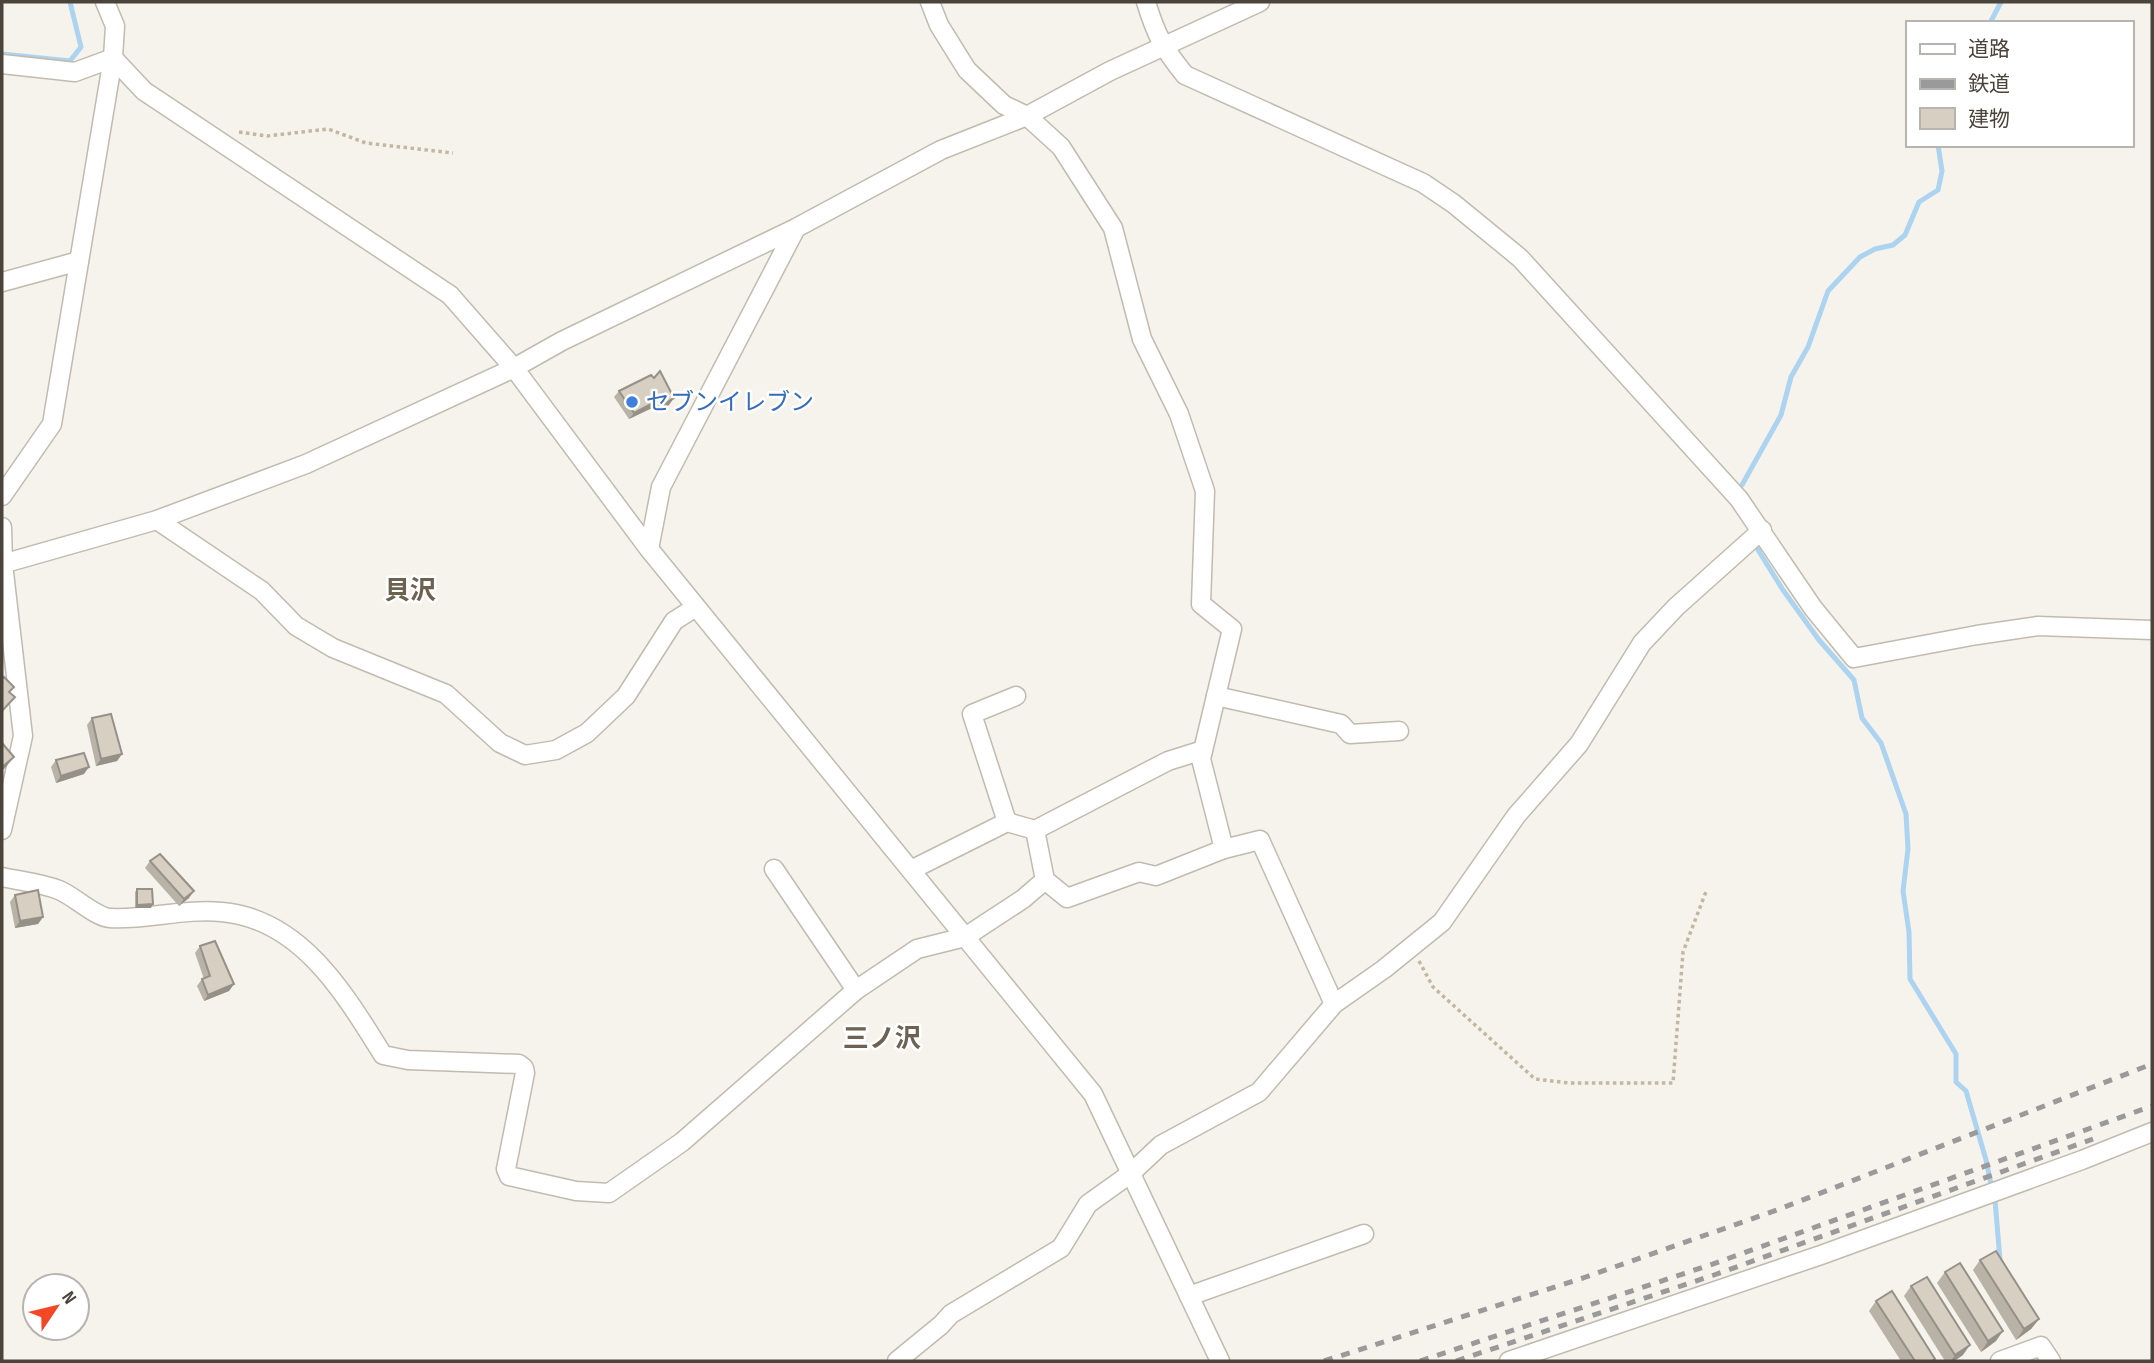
<svg xmlns="http://www.w3.org/2000/svg" width="2154" height="1363" font-family="'Sofia Sans Condensed','Noto Sans JP',sans-serif">
<rect width="100%" height="100%" fill="#f6f3ec"/>
<g fill="none" stroke-linecap="round" stroke-linejoin="round">
<g stroke="#acd3ef" stroke-width="5">
<path d="M1990 23 2001 2"/>
<path d="M2 54 70 61 81 47 70 2"/>
<path d="M1742 485 1781 415 1791 377 1808 347 1828 291 1860 257 1875 249 1893 245 1905 235 1919 202 1938 190 1942 171 1938 145"/>
<path d="M1755 545 1783 590 1819 640 1854 680 1862 718 1881 743 1906 814 1908 849 1903 891 1909 932 1910 979 1956 1054V1082L1966 1091 1986 1160 1992 1189"/>
<path d="M1995 1200 2000 1260"/>
</g>
<defs>
<g id="minor">
<path d="M930 2 939 25 967 70 1004 105 1027 116 1061 147 1113 228 1142 339 1179 414 1205 491 1201 604 1232 629 1201 759 1224 849 1260 840 1334 1004"/>
<path d="M1146 2C1156 35 1163 48 1185 75L1423 183 1454 204 1520 258 1640 390 1739 499 1813 608 1854 658 1977 635 2038 626 2152 630"/>
<path d="M2 64 75 72 113 58 144 91 450 295 514 368 649 549 1093 1094 1220 1361"/>
<path d="M2 282 79 261"/>
<path d="M2 496 52 424 113 58 115 26 105 2"/>
<path d="M157 520 262 591 296 626 333 648 446 694 500 743 525 755 556 750 587 733 626 696 674 621 696 607"/>
<path d="M2 527 3 564 23 736 2 830"/>
<path d="M649 549 661 487 796 228"/>
<path d="M2 564 157 520 306 464 514 368 562 341 796 228 941 150 1027 116 1110 71 1260 2"/>
<path d="M1216 696 1341 724 1350 734 1399 731"/>
<path d="M1007 822 972 714 1016 696"/>
<path d="M1035 830 1045 880 1067 898 1139 872 1156 876 1224 849"/>
<path d="M774 869 856 990"/>
<path d="M911 870 1007 822 1035 830 1168 761 1203 750"/>
<path d="M2 877C20 881 41 883 59 890 74 896 95 917 110 918 147 920 185 908 222 912 301 919 345 994 383 1055L408 1060 519 1064 524 1068 525 1073 506 1169 509 1176 576 1191 609 1193 682 1142 856 990 917 949 965 937 1023 899 1045 880"/>
<path d="M1189 1296 1364 1234"/>
<path d="M897 1361 941 1325 951 1314 1061 1248 1088 1204 1130 1174 1161 1145 1259 1092 1334 1004 1384 969 1442 922 1516 816 1579 744 1642 643 1676 607 1762 530"/>
<path d="M1509 1361 1821 1255 2082 1160 2152 1132"/>
<path d="M2000 1361 2041 1346 2051 1361"/>
</g>
</defs>
<use href="#minor" stroke="#c1bbaf" stroke-width="21"/>
<g stroke="#c2b7a0" stroke-width="3.5" stroke-dasharray="3.5 3.5" stroke-linecap="butt">
<path d="M239 132 267 136 328 129 366 143 453 153"/>
<path d="M1419 961 1433 987 1535 1079 1569 1083H1673L1683 952 1707 889"/>
</g>
<use href="#minor" stroke="#fff" stroke-width="18"/>
<g stroke="#9a9a9a" stroke-width="5" stroke-dasharray="9 9" stroke-linecap="butt">
<path d="M1324 1361 1583 1278 1777 1210 2152 1064"/>
<path d="M1420 1361 1710 1265 2152 1106"/>
<path d="M1456 1361 1714 1275 2093 1139"/>
</g>
</g>
<g fill="#b9b2a7">
<path d="M619 391 669 405 656 413 652 408 629 419 614 397Z"/>
<path d="M92 718 122 754 117 761 96 766 87 725Z"/>
<path d="M56 760 84 774 56 783 51 767Z"/>
<path d="M150 861 189 898 179 906 145 868Z"/>
<path d="M137 889 151 908H135V892Z"/>
<path d="M15 895 43 917 38 924 15 928 10 902Z"/>
<path d="M200 946 234 984 229 991 204 1001 197 986 202 979H204L195 953Z"/>
<path d="M1980 1260 2039 1319 2031 1329 2016 1340 1973 1270Z"/>
<path d="M1945 1272 1996 1341 1981 1352 1937 1283Z"/>
<path d="M1911 1286 1963 1355 1954 1361H1945L1904 1296Z"/>
<path d="M1876 1301 1935 1359 1934 1361H1901L1869 1311Z"/>
</g>
<g fill="#969188">
<path d="M674 398 669 405 656 413 660 406Z"/>
<path d="M657 401 652 408 629 419 634 413Z"/>
<path d="M122 754 117 761 96 766 101 759Z"/>
<path d="M14 757 6 767 2 771V767Z"/>
<path d="M89 767 84 774 56 783 61 776Z"/>
<path d="M194 891 189 898 179 906 184 899Z"/>
<path d="M153 904 151 908H135L137 905Z"/>
<path d="M43 917 38 924 15 928 20 921Z"/>
<path d="M234 984 229 991 204 1001 208 995Z"/>
<path d="M2039 1319 2031 1329 2016 1340 2024 1329Z"/>
<path d="M2003 1331 1996 1341 1981 1352 1988 1341Z"/>
<path d="M1970 1345 1963 1355 1954 1361H1951L1955 1355Z"/>
</g>
<g fill="#d7cfc2" stroke="#969188" stroke-width="2">
<path d="M660 371 674 398 660 406 657 401 634 413 619 391 651 375 654 378Z"/>
<path d="M4 677 14 687 9 692 15 697 2 711V679Z"/>
<path d="M111 714 122 754 101 759 92 718Z"/>
<path d="M2 743 14 757 2 767Z"/>
<path d="M84 753 89 767 61 776 56 760Z"/>
<path d="M160 854 194 891 184 899 150 861Z"/>
<path d="M137 889H152L153 904 137 905Z"/>
<path d="M38 890 43 917 20 921 15 895Z"/>
<path d="M215 941 234 984 208 995 202 979 210 976 200 946Z"/>
<path d="M1996 1251 2039 1319 2024 1329 1980 1260Z"/>
<path d="M1960 1263 2003 1331 1988 1341 1945 1272Z"/>
<path d="M1927 1277 1970 1345 1955 1355 1911 1286Z"/>
<path d="M1892 1291 1935 1359 1932 1361H1915L1876 1301Z"/>
</g>
<circle fill="#3f7fe0" stroke="#fff" stroke-width="2.5" cx="632" cy="402" r="7"/>
<g text-anchor="middle" stroke-width="5" stroke-linejoin="round" paint-order="stroke">
<g font-size="24" fill="#366cbe" stroke="#fff" text-anchor="start">
<text x="646" y="410">セブンイレブン</text>
</g>
<g font-size="26" font-weight="bold" fill="#6d6251" stroke="#fff">
<text x="410" y="599">貝沢</text>
<text x="882" y="1047">三ノ沢</text>
</g>
</g>
<rect width="2154" height="1363" fill="none" stroke="#4a443a" stroke-width="7"/>
<rect x="1906" y="21" width="228" height="126" fill="#ffffff" stroke="#b7b4b0" stroke-width="2"/>
<rect x="1920" y="44" width="35" height="10" fill="#ffffff" stroke="#b7b4b0" stroke-width="2"/>
<text x="1968" y="56" font-size="21" fill="#4a443a">道路</text>
<rect x="1920" y="79" width="35" height="10" fill="#9a9a9a" stroke="#b7b4b0" stroke-width="2"/>
<text x="1968" y="91" font-size="21" fill="#4a443a">鉄道</text>
<rect x="1920" y="108" width="35" height="21" fill="#d7cfc2" stroke="#b7b4b0" stroke-width="2"/>
<text x="1968" y="126" font-size="21" fill="#4a443a">建物</text>
<g transform="translate(56 1307) rotate(55)"><circle r="33" fill="#ffffff" stroke="#b7b4b0" stroke-width="2"/>
<path d="M0-5L12 26L0 18L-12 26Z" fill="#f34826"/>
<text y="-10" font-size="19" font-weight="bold" text-anchor="middle" fill="#4a443a">N</text>
</g>
</svg>
